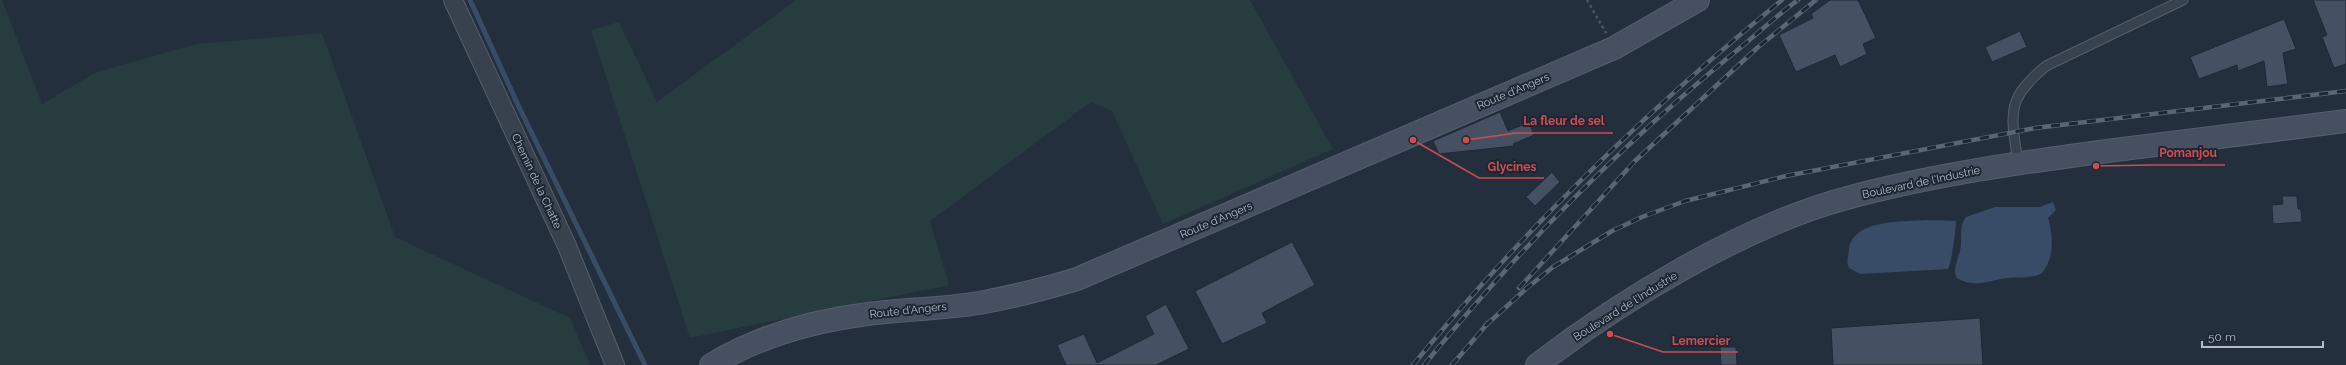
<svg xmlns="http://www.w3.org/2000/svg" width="2346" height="365" font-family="Raleway,sans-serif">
<rect width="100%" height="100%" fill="#242f3e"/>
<g fill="#263c3f">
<path d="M0 0H2L42 104 97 72 197 44 322 33 395 237 570 318 590 365H0Z"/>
<path d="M796 0H1250L1333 149 1163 224 1112 111 1091 102 930 221 949 285 690 338 591 30 619 22 657 102Z"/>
</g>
<g fill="#394c67">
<path d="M2053 202 2056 210 2048 218C2053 236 2055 257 2042 273 2031 279 2020 277 2008 278 1989 280 1975 289 1957 278 1952 269 1958 260 1960 251 1963 239 1958 227 1966 217L1995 207H2040Z"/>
<path d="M1926 220 1956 221C1956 229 1951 266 1948 269L1860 274 1849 268C1846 262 1848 257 1849 250 1852 219 1903 222 1926 220Z"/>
</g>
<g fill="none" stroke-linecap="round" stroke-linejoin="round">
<path stroke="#394c67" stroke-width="5" d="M470 0 518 105 645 365"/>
</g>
<g fill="#455162" stroke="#1f2835">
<path d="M1830 0H1858L1876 38 1863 44 1867 54 1840 67 1835 55 1796 72 1779 35 1813 18 1811 14Z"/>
<path d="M2313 0H2346V64L2334 68 2322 37 2327 35Z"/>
<path d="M2284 19 2296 49 2283 53 2288 84 2267 87 2264 61 2238 71 2237 65 2199 79 2190 57Z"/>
<path d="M2020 31 2027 47 1992 62 1985 47Z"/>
<path d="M1500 112 1508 131 1529 122 1534 135 1513 144 1514 146 1439 154 1433 141Z"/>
<path d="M1552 172 1560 182 1535 206 1526 197Z"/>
<path d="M2282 196H2297L2298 209H2301L2302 222 2273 224 2272 205 2283 204Z"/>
<path d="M1292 242 1315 285 1262 313 1267 323 1222 344 1195 291Z"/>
<path d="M1166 304 1189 349 1156 365H1066L1057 345 1084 334 1097 363 1154 334 1145 316Z"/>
<path d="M1980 318 1983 365H1833L1831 328Z"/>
<path d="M1720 347H1736L1737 365H1721Z"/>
</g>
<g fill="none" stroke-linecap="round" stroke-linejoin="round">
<defs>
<path id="lane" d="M2018 163C2011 113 2005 100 2046 66L2183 0"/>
<path id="street" d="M453 0 567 246 615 365"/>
<g id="secondary">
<path d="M711 365C759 336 812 321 868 314 905 309 943 309 979 303 1013 297 1044 289 1077 279L1614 48 1698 0"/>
<path d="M1537 365C1623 299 1743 226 1847 198 1935 174 2025 162 2115 150 2192 140 2269 130 2346 121"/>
</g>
</defs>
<use href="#lane" stroke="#565f6c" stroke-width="11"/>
<use href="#street" stroke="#565f6c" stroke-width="20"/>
<use href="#secondary" stroke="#565f6c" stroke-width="24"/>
<path stroke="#44595c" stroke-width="2.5" stroke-dasharray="3 3" stroke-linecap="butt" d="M1587 0 1606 33"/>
<use href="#lane" stroke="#38414e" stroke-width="9"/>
<use href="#street" stroke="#38414e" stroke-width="18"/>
<use href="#secondary" stroke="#465061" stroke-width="22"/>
<defs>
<g id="rail">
<path d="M1519 288 1635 161 1757 48 1816 0"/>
<path d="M1485 326 1527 288 1553 267 1612 231 1642 217 1685 201 1786 176 2035 128 2346 91"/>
<path d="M1413 365C1523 230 1647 110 1782 0"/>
<path d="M1424 365C1517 251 1621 145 1735 52 1756 35 1776 16 1798 0"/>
<path d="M1452 365 1488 323"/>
</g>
</defs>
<use href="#rail" stroke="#5a6575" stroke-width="4.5"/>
<use href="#rail" stroke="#1d2633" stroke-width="3" stroke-dasharray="9" stroke-linecap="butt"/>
</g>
<g text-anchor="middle" stroke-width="4" stroke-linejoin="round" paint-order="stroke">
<g font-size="11" fill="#b4bcc9" stroke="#1d2633">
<text transform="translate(1513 91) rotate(-23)" y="4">Route d'Angers</text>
<text transform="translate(537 181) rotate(65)" y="4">Chemin de la Chatte</text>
<text transform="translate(1921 182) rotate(-12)" y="4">Boulevard de l'Industrie</text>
<text transform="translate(1216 220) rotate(-23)" y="4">Route d'Angers</text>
<text transform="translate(1625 306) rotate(-32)" y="4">Boulevard de l'Industrie</text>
<text transform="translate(908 310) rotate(-6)" y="4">Route d'Angers</text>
</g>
</g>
<path fill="none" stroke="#ce4d50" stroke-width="1.5" d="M1466 140L1516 133H1613M2096 166L2151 165H2225M1413 140L1479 178H1544M1610 334L1663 352H1738"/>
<g fill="#ce4d50" stroke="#1d2633" stroke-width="1.5">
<circle cx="1466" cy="140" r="4"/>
<circle cx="2096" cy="166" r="4"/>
<circle cx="1413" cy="140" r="4"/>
<circle cx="1610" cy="334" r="4"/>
</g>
<g font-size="12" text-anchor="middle" font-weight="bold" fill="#ce4d50" stroke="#1d2633" stroke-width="4" stroke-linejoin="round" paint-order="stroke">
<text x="1564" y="125">La fleur de sel</text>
<text x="2188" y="157">Pomanjou</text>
<text x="1512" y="171">Glycines</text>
<text x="1701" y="345">Lemercier</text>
</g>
<path d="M2202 341v6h121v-6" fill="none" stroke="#b4bcc9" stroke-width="2"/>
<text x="2208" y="341" font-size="12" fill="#b4bcc9" stroke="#1d2633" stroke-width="3" paint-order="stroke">50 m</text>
</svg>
